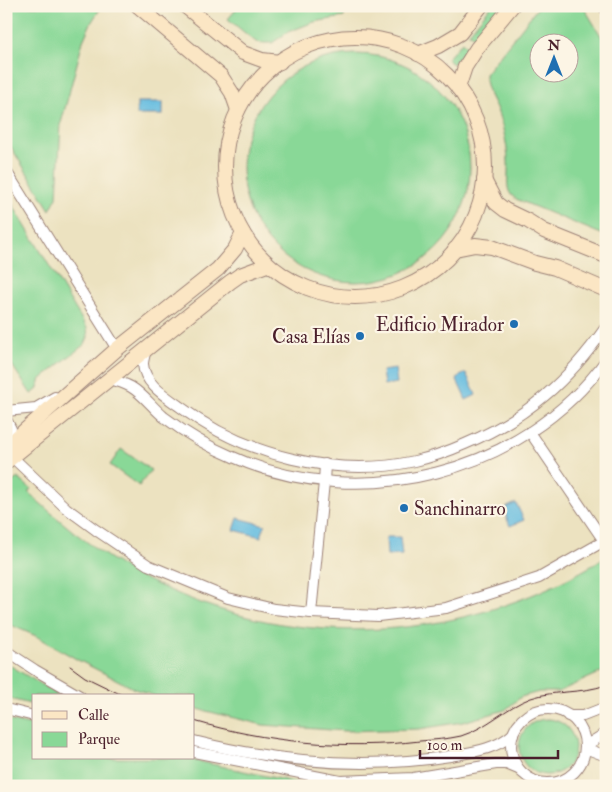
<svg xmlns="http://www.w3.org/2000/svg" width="612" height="792" font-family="'IM FELL Double Pica',serif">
<rect width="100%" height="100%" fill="#fcf5e5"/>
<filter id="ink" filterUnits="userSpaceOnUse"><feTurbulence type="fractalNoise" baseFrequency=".02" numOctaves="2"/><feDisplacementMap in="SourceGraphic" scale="10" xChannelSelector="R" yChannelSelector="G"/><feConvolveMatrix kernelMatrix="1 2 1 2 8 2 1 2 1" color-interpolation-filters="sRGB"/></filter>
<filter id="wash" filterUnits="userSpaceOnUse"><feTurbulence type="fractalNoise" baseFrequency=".0096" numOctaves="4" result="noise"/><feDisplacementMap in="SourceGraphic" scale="20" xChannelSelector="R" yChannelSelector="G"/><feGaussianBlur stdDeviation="1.12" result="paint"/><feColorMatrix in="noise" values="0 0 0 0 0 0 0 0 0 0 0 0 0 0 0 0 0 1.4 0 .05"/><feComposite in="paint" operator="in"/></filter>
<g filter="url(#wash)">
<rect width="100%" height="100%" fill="#ece2c0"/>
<g fill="#89d897" stroke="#6a7c61" fill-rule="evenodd">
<path d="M6 6H102L91 23 83 41 67 101 61 123 57 197 50 210 6 139Z"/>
<path d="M239 6H345L344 17 314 22 288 32 272 43H262L256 42 228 19Z"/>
<path d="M491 6H501L475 38 469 33Z"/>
<path d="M539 6H583L606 44V236L516 199C505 192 508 182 508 171 509 151 504 129 497 110 492 98 484 88 485 74ZM540 42H570V72H540Z"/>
<path d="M462 42 468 48 453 64 447 59Z"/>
<circle cx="356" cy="168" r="114"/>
<path d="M6 194 87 328 88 337 85 344 41 379 37 390 31 394 6 356Z"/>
<path d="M121 449 151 470 139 486 110 465Z"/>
<path d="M18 478 31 489 28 492C57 519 87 544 120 565 137 576 156 584 174 592 313 654 478 638 606 557V670L558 692H539L521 697 505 710 463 722 419 729 345 731 263 725 194 708V696H155L135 689 78 660 36 636 6 623V486Z"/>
<path d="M6 663 60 696H34V705L6 698Z"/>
<circle cx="547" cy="747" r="28"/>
<path d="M6 720 34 726V758H184L312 786H6Z"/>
</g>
<g fill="#63bce0" stroke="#566e86">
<rect x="137" y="102" width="26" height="13"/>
<path d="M395 369 397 383 384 385 382 371Z"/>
<path d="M466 373 476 395 466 400 456 378Z"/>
<path d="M516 503 524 520 510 526 503 509Z"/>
<path d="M238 518 265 525 261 537 234 530Z"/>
<path d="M386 537H400L402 555 387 556Z"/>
</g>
</g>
<g filter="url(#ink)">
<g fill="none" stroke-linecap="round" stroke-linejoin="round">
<defs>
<g id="street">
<path d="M603 6 606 10"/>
<path d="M6 171 117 349"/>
<path d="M146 349C145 354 143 360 143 364 144 383 165 396 179 406 244 455 335 479 415 461 433 457 449 451 465 444 527 418 568 381 606 327"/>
<path d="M109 379C117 381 124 383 131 387 143 394 153 408 164 417 185 433 209 447 233 457 360 514 524 474 606 360"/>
<path d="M6 411 36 408 55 397"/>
<path d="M6 419 11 429 13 445"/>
<path d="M530 432 604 541"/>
<path d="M8 453 66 508 96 530 148 565 228 598 274 609 311 613 378 616 446 608 539 578 606 540"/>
<path d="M311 613 324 482 325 464"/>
<path d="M6 651 35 670 80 696"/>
<path d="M6 709 34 716"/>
<circle cx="548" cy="746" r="37"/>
<path d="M568 716H583L606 707"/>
<path d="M194 741C278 762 363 770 450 756 472 752 495 750 513 734"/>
<path d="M585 746 606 733"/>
<path d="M585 748 606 756"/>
<path d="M194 752 340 781 413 778 496 764H506L518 769"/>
</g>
<g id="secondary">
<path d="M138 6 221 76 232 93 238 110"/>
<path d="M185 6 243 53 262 60 280 62"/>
<circle cx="355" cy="167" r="130"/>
<path d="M418 54 438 46 460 33 481 6"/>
<path d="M458 88 465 67 477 48 512 6"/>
<path d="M484 180 496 203 505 210 528 221 544 231 606 256"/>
<path d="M455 249 475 245 492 247 535 263 555 268 606 290"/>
<path d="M6 447 117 349 218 269 235 249 243 233"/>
<path d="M6 462 230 282 240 275 267 265"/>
</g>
</defs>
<use href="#street" stroke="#9b8076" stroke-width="12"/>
<use href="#secondary" stroke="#9b8076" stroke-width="16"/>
<use href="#street" stroke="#fff" stroke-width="10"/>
<use href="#secondary" stroke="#fbe6c4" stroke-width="14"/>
<g stroke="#4a1f2b" stroke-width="1">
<path d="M70 666 85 677 124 696"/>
<path d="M194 721C266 742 344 750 420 741 433 740 448 739 461 736 487 728 506 707 531 698 555 690 581 694 606 685"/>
</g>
</g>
</g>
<g fill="#1f6fb2" stroke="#fcf5e5" stroke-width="2">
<circle cx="514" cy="324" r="5"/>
<circle cx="360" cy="336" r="5"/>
<circle cx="404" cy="508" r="5"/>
</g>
<g text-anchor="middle" stroke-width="4.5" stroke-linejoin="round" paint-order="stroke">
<g font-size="19" fill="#4a1f2b" stroke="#fcf5e5" text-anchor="end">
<text x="504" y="331">Edificio Mirador</text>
<text x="350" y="343">Casa Elías</text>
<text x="414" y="515" text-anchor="start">Sanchinarro</text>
</g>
</g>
<rect width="612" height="792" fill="none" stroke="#fcf5e5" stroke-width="25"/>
<rect x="32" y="694" width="162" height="65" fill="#fcf5e5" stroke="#b59f9b"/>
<rect x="42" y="711" width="25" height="8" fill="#fbe6c4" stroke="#b59f9b"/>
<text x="78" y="720" font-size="15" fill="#4a1f2b">Calle</text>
<rect x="42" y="732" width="25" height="15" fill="#89d897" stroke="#b59f9b"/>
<text x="78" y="744" font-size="15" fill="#4a1f2b">Parque</text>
<g transform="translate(554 58)"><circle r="24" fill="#fcf5e5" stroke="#b59f9b"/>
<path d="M0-4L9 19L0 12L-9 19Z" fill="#1f6fb2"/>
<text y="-8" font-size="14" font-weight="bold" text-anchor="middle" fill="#4a1f2b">N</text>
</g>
<path d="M420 750v8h138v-8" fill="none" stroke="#4a1f2b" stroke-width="2.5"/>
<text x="427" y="750" font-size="15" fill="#4a1f2b" stroke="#fcf5e5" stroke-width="4" paint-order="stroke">100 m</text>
</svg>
